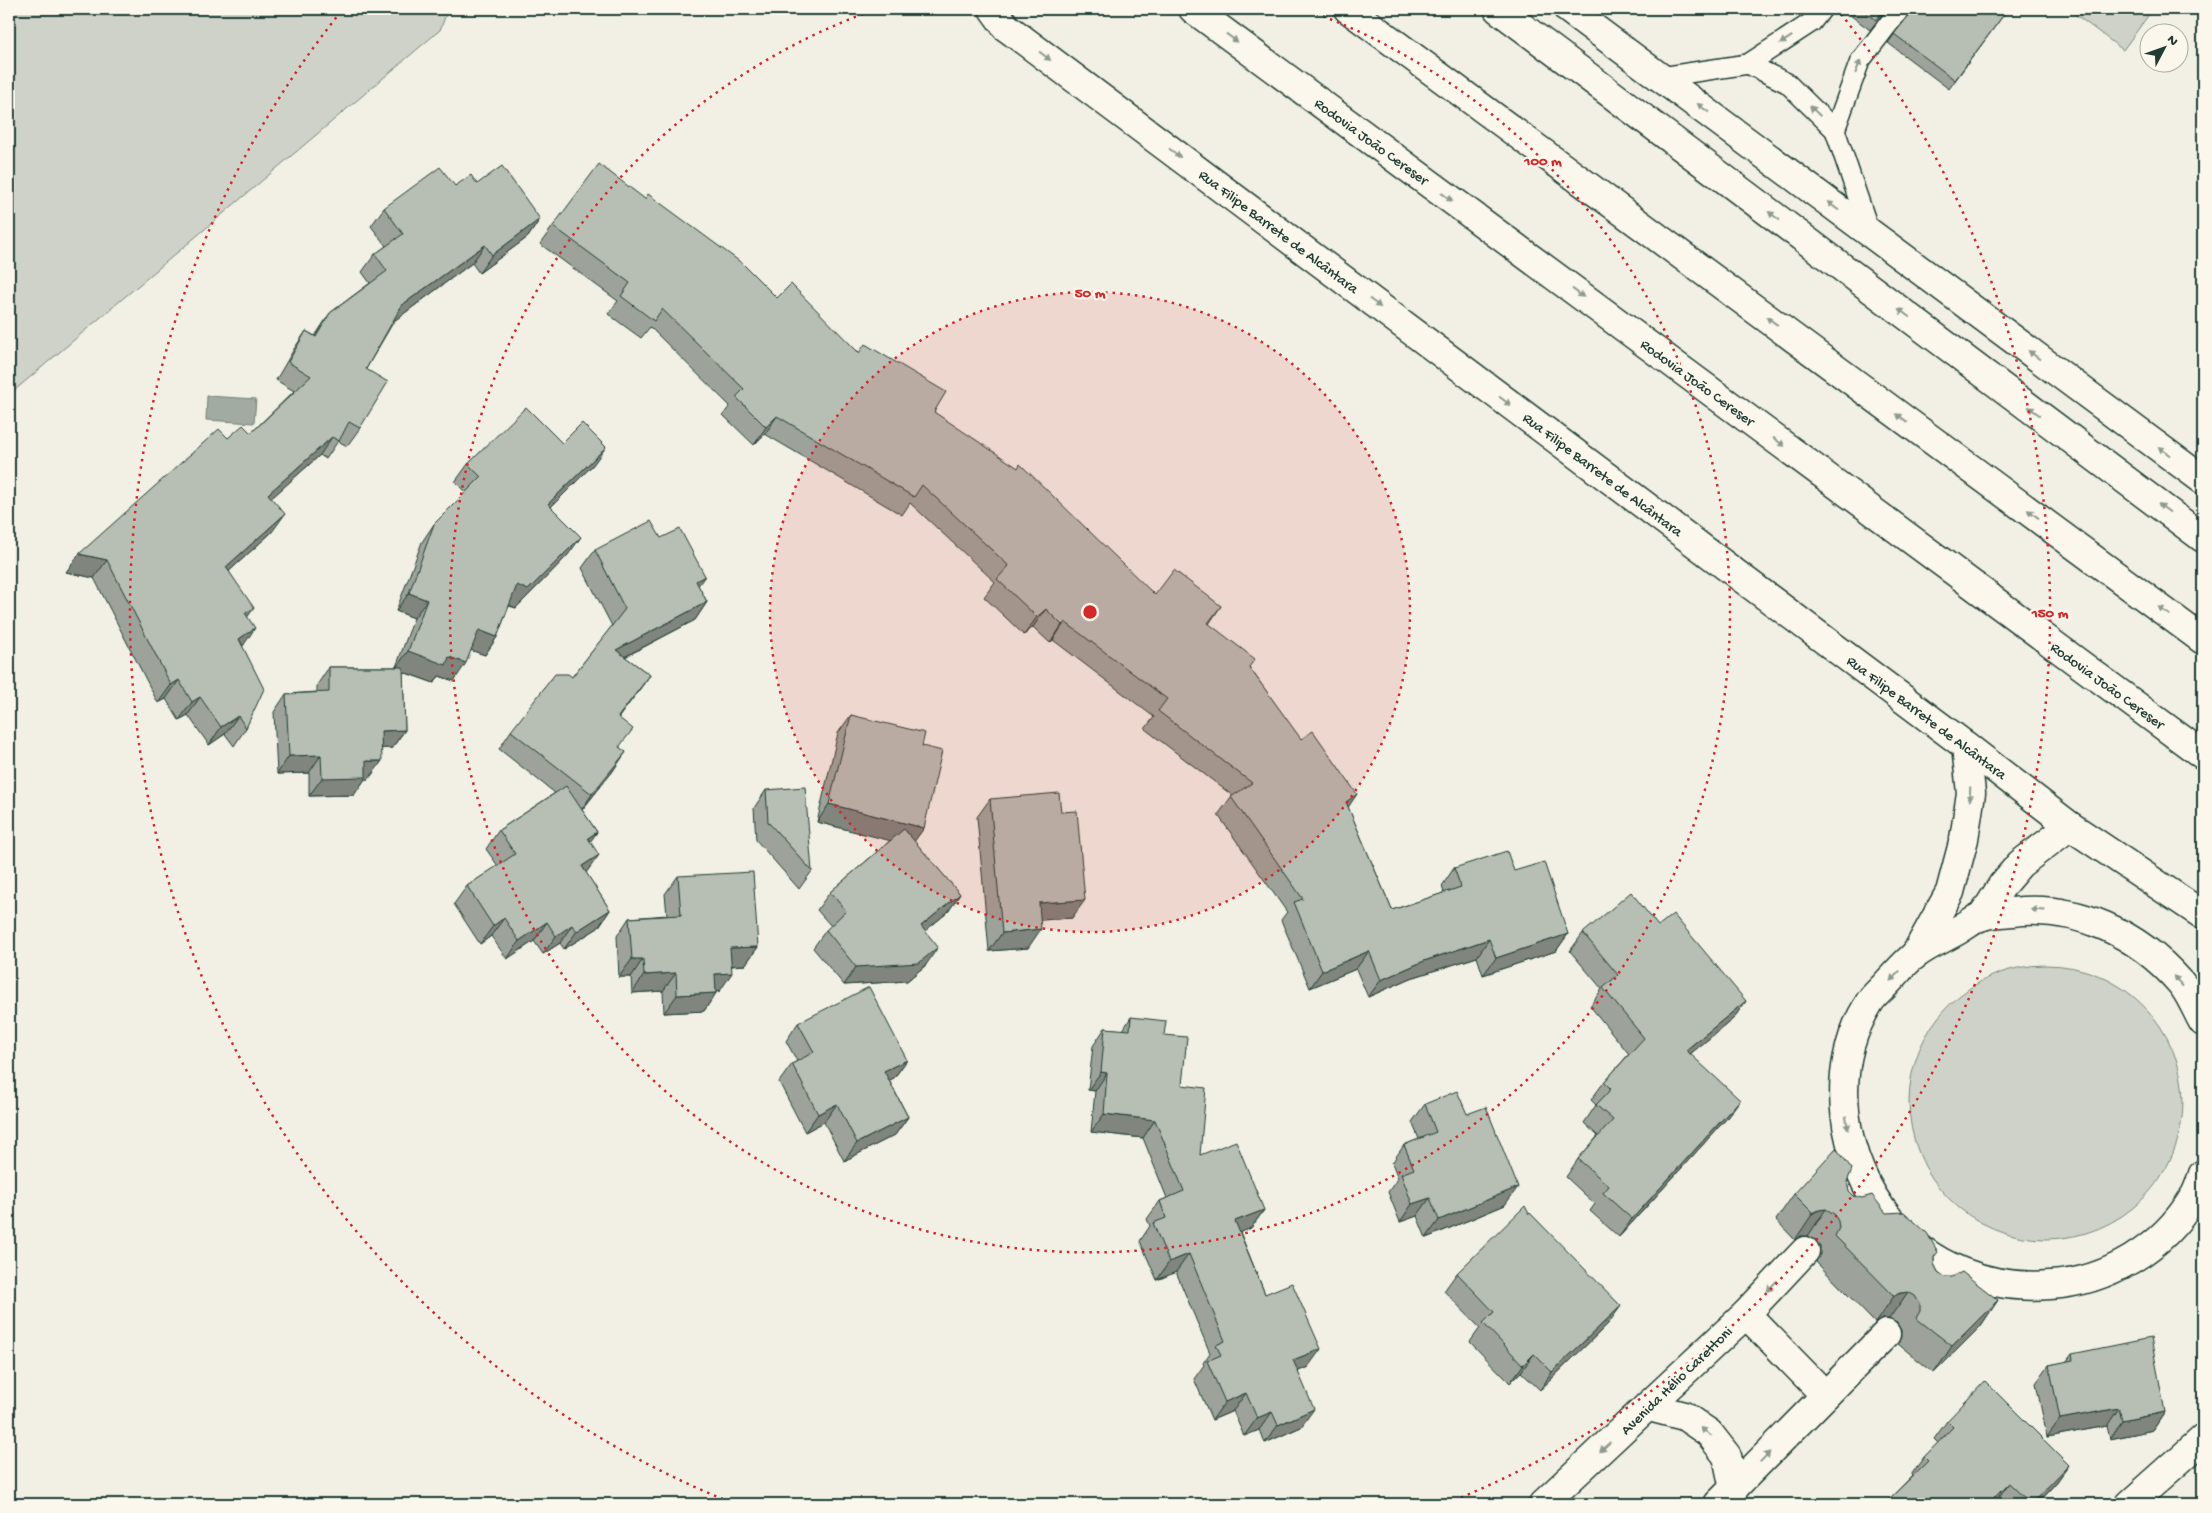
<svg xmlns="http://www.w3.org/2000/svg" width="2212" height="1513" font-family="'Gochi Hand',sans-serif">
<rect width="100%" height="100%" fill="#f2f0e5"/>
<filter id="ink" filterUnits="userSpaceOnUse"><feTurbulence type="fractalNoise" baseFrequency=".02" numOctaves="2"/><feDisplacementMap in="SourceGraphic" scale="10" xChannelSelector="R" yChannelSelector="G"/><feConvolveMatrix kernelMatrix="1 2 1 2 8 2 1 2 1" color-interpolation-filters="sRGB"/></filter>
<g filter="url(#ink)">
<g fill="#cfd2c8" stroke="#77887e">
<path d="M9 9H448L440 30 9 395Z"/>
<path d="M2068 9H2153L2123 50Z"/>
<circle cx="2046" cy="1102" r="137"/>
</g>
<path fill="#a2aba1" stroke="#6e7f75" d="M207 396 256 399 254 423 206 420Z"/>
<g fill="none" stroke-linecap="round" stroke-linejoin="round">
<defs>
<g id="lane">
<path d="M1748 64 1787 83 1835 130 1870 233"/>
<path d="M1661 77 1748 64 1812 22 1822 9"/>
<path d="M1835 130 1860 61 1900 9"/>
</g>
<g id="street">
<path d="M1568 9 2203 480"/>
<path d="M1006 27 1966 746 2070 826 2203 915"/>
<path d="M1983 916 2003 884 2020 864 2070 826"/>
<path d="M1915 955 1950 892 1964 839 1971 793 1966 746"/>
<path d="M2203 1022C2196 1010 2190 993 2180 982 2138 934 2077 904 2012 912 2003 913 1991 913 1982 916 1974 919 1967 925 1960 929 1945 938 1928 945 1915 955 1904 963 1895 975 1886 984 1881 990 1873 996 1869 1003 1827 1070 1841 1161 1890 1220 1929 1267 1989 1290 2050 1285 2107 1282 2163 1248 2193 1198 2198 1191 2200 1182 2203 1174"/>
<path d="M1746 1314 1825 1395"/>
<path d="M1649 1407 1684 1416 1709 1433 1727 1456 1734 1489"/>
<path d="M1543 1504 1746 1314 1805 1251"/>
<path d="M1718 1504 1886 1334"/>
<path d="M2130 1504 2203 1439"/>
</g>
<g id="highway">
<path d="M993 9 1006 27"/>
<path d="M1193 9 2203 755"/>
<path d="M1348 9 2203 640"/>
<path d="M1498 9 2203 538"/>
</g>
</defs>
<use href="#lane" stroke="#1f3d34" stroke-width="22"/>
<use href="#street" stroke="#1f3d34" stroke-width="31"/>
<use href="#highway" stroke="#1f3d34" stroke-width="31"/>
<use href="#lane" stroke="#fbf7ec" stroke-width="19"/>
<use href="#street" stroke="#fbf7ec" stroke-width="28"/>
<use href="#highway" stroke="#fbf7ec" stroke-width="28"/>
</g>
<g fill="#9da39a" stroke="#1f3d34">
<path d="M1842 9H1886L1870 30Z"/>
<path d="M1910 9H2008L1949 89 1888 43 1909 14Z"/>
<path d="M477 184 540 219 528 237 479 273 472 263 394 321 366 369 360 428 347 446 338 441 326 459 320 455 271 498 272 532 229 571 247 616 242 646 246 728 234 746 225 734 209 745 188 715 179 720 166 699 158 703 94 578 66 572 228 438 251 433 294 391 276 380 294 349 306 331 315 336 330 313 370 283 362 272 375 254 386 246 371 226 384 208 455 186Z"/>
<path d="M553 226 777 298 859 352 934 412 1155 595 1221 606 1209 624 1249 667 1348 807 1392 910 1444 893 1442 886 1454 868 1514 871 1568 934 1556 951 1483 975 1477 957 1411 978 1368 997 1356 969 1310 988 1281 920 1287 912 1218 815 1231 797 1233 796 1145 729 1154 717 1053 640 1050 643 1033 627 1024 635 984 597 995 582 910 503 902 515 765 434 754 445 723 415 730 406 650 327 641 338 608 314 618 301 540 244Z"/>
<path d="M562 443 593 465 551 506 568 555 516 608 509 606 497 637 485 655 471 650 454 681 439 676 434 683 403 672 405 730 392 748H382L369 779H365L354 795 309 796V773L277 774 274 712 286 694 317 692V685L329 667H396L414 618 396 611 422 542 434 524 466 493 455 482 468 464Z"/>
<path d="M661 538 698 585 707 602 695 620 625 657 650 675 619 717 620 748 613 771 582 810 597 832 590 841 586 873 610 910 598 928 564 949 560 943 543 954 534 941 507 959 491 936 480 944 454 904 467 886 498 866 486 849 499 830 555 793 499 749 511 731 572 677 612 626 582 568 595 550Z"/>
<path d="M851 715 922 746 924 828 914 841 960 894 948 912 925 931 926 965 907 981 844 985 813 948 826 930 831 926 817 910 830 892 891 840 817 822 838 733Z"/>
<path d="M766 790 812 871 799 889 756 840 754 808Z"/>
<path d="M990 799 1072 918 1040 920 1028 948 989 951 977 817Z"/>
<path d="M678 876 758 947 745 965 732 966 720 991 716 992V993L704 1011 664 1013 663 991 632 993 631 977H619L617 936 629 918 667 915 665 894Z"/>
<path d="M1658 926 1746 1001 1733 1019 1690 1054 1727 1118 1619 1237 1590 1211 1595 1204 1566 1177 1578 1159 1598 1136 1584 1123 1596 1105 1591 1100 1604 1082 1629 1054 1590 1006 1602 989 1570 951 1583 933Z"/>
<path d="M1131 1017 1164 1035 1182 1085 1200 1155 1264 1210 1251 1228 1240 1232 1265 1294 1308 1367 1298 1371 1301 1427 1265 1443 1259 1430 1244 1436 1233 1411 1212 1420 1194 1379 1204 1365 1203 1363 1210 1353 1176 1272 1157 1280 1140 1241 1150 1226 1147 1219 1160 1201 1167 1198 1143 1138 1091 1132 1095 1091 1088 1090 1093 1046 1105 1028 1123 1030Z"/>
<path d="M798 1023 907 1060 894 1078 889 1080 908 1117 895 1135 844 1161 824 1122 805 1132 779 1082 792 1064 797 1061 786 1041Z"/>
<path d="M1425 1104 1505 1205 1426 1238 1417 1216 1400 1222 1388 1192 1398 1178 1392 1163 1404 1145 1419 1139 1412 1122Z"/>
<path d="M1847 1182 1849 1191 1854 1196 1886 1213 1934 1257V1264L1938 1272 1945 1277 1998 1300 1980 1327 1934 1373 1898 1344 1901 1337V1330L1897 1323 1889 1319H1882L1875 1323 1816 1262 1820 1254V1247L1816 1240 1808 1236H1801L1795 1240 1776 1220 1794 1194Z"/>
<path d="M1529 1214 1608 1324 1540 1390 1521 1372 1510 1383 1470 1342 1480 1328 1444 1291 1457 1273Z"/>
<path d="M2072 1354 2165 1412 2153 1430 2110 1439 2107 1426 2047 1437 2036 1383 2049 1365 2066 1362Z"/>
<path d="M1947 1421 2069 1465 2056 1483 2036 1504H2000L1996 1501 1993 1504H1884L1912 1476 1911 1475 1924 1457 1938 1443 1934 1439Z"/>
</g>
<g fill="#80857d" stroke="#1f3d34">
<path d="M540 219 528 237 479 273 492 255Z"/>
<path d="M485 245 472 263 390 324 402 305Z"/>
<path d="M777 416 765 434 754 445 766 427Z"/>
<path d="M332 437 320 455 255 513 268 494Z"/>
<path d="M606 447 593 465 536 522 548 504Z"/>
<path d="M285 514 272 532 214 585 226 567Z"/>
<path d="M581 537 568 555 516 608 504 603 517 585Z"/>
<path d="M79 554 107 560 94 578 66 572Z"/>
<path d="M705 576 692 594 696 581Z"/>
<path d="M409 593 427 600 414 618 396 611Z"/>
<path d="M707 602 695 620 603 668 616 650Z"/>
<path d="M254 608 241 626 245 613Z"/>
<path d="M1046 609 1033 627 1024 635 1037 617Z"/>
<path d="M1065 622 1053 640 1050 643 1062 625Z"/>
<path d="M255 628 243 646 239 639Z"/>
<path d="M479 630 497 637 485 655 467 649Z"/>
<path d="M408 651 449 657 466 663 454 681 439 676 434 683 395 669Z"/>
<path d="M650 675 637 693 605 735 618 717Z"/>
<path d="M179 680 166 699 158 703 171 685Z"/>
<path d="M200 697 188 715 179 720 192 702Z"/>
<path d="M238 716 225 734 209 745 221 727Z"/>
<path d="M405 730 392 748 368 749 381 731Z"/>
<path d="M626 752 613 771 580 812 592 794Z"/>
<path d="M321 755 309 773 277 774 289 756Z"/>
<path d="M366 761H382L369 779H365L354 795 309 796 322 778Z"/>
<path d="M1357 794 1345 812 1346 802Z"/>
<path d="M829 804 924 828 911 846 817 822Z"/>
<path d="M597 832 584 851 588 838Z"/>
<path d="M599 855 586 873 582 866Z"/>
<path d="M960 894 948 912 909 944 921 926Z"/>
<path d="M1085 900 1072 918 1026 921 1039 903Z"/>
<path d="M610 910 598 928 564 949 577 931Z"/>
<path d="M504 918 491 936 480 944 493 926Z"/>
<path d="M547 922 534 941 507 959 519 941Z"/>
<path d="M572 925 560 943 543 954 556 936Z"/>
<path d="M1041 929 1028 948 989 951 1002 933Z"/>
<path d="M1568 934 1556 951 1483 975 1496 958Z"/>
<path d="M1489 939 1477 957 1411 978 1368 997 1381 980 1424 961Z"/>
<path d="M758 947 745 965 717 966 730 948Z"/>
<path d="M938 947 926 965 907 981 844 985 856 967Z"/>
<path d="M1369 951 1356 969 1310 988 1322 971Z"/>
<path d="M632 959H643L631 977H619Z"/>
<path d="M676 973 663 991 632 993 644 975Z"/>
<path d="M732 973 720 991 703 992 715 974Z"/>
<path d="M716 993 704 1011 664 1013 677 995Z"/>
<path d="M1746 1001 1733 1019 1673 1068 1686 1050Z"/>
<path d="M907 1060 894 1078 871 1089 884 1071Z"/>
<path d="M1101 1072 1107 1073 1095 1091 1088 1090Z"/>
<path d="M1740 1100 1727 1118 1619 1237 1632 1219Z"/>
<path d="M837 1104 824 1122 805 1132 818 1114Z"/>
<path d="M1104 1114 1155 1120 1143 1138 1091 1132Z"/>
<path d="M908 1117 895 1135 844 1161 857 1143Z"/>
<path d="M1518 1187 1505 1205 1426 1238 1439 1220Z"/>
<path d="M1430 1198 1417 1216 1400 1222 1412 1204Z"/>
<path d="M1826 1209 1808 1236H1801L1795 1240 1813 1213 1819 1210Z"/>
<path d="M1264 1210 1251 1228 1223 1240 1235 1221Z"/>
<path d="M1189 1254 1176 1272 1157 1280 1169 1262Z"/>
<path d="M1908 1292 1889 1319H1882L1875 1323 1894 1296 1901 1293Z"/>
<path d="M1998 1300 1980 1327 1934 1373 1952 1346Z"/>
<path d="M1621 1306 1608 1324 1540 1390 1552 1372Z"/>
<path d="M1321 1349 1308 1367 1281 1379 1293 1360Z"/>
<path d="M1534 1354 1521 1372 1510 1383 1523 1365Z"/>
<path d="M1246 1393 1233 1411 1212 1420 1225 1402Z"/>
<path d="M2119 1408 2107 1426 2047 1437 2060 1419Z"/>
<path d="M1314 1409 1301 1427 1265 1443 1278 1425Z"/>
<path d="M1272 1412 1259 1430 1244 1436 1257 1418Z"/>
<path d="M2165 1412 2153 1430 2110 1439 2122 1421Z"/>
<path d="M2069 1465 2056 1483 2036 1504H2030Z"/>
<path d="M2009 1483 1996 1501 1993 1504H1988Z"/>
</g>
<g fill="#b7beb3" stroke="#1f3d34">
<path d="M1861 9H1885L1876 20Z"/>
<path d="M1914 9H2008L1955 80 1894 34Z"/>
<path d="M599 164 645 199 648 194 743 264 777 298 791 284 859 353 865 344 946 392 934 412 1018 468 1020 464 1155 595 1174 570 1221 606 1208 623 1255 659 1249 667 1301 739 1313 731 1357 794 1346 802 1392 910 1461 887 1454 868 1507 851 1514 871 1544 862 1568 934 1496 958 1489 939 1424 961 1381 980 1369 951 1322 971 1294 902 1303 899 1231 797 1252 783 1158 711 1167 699 1065 622 1062 625 1046 609 1037 617 997 579 1009 566 922 485 914 497 777 416 766 427 736 397 744 389 662 309 654 321 621 296 630 283 553 226Z"/>
<path d="M502 166 540 219 492 255 485 245 402 305 366 369 388 382 360 428 349 422 339 441 332 437 268 494 285 514 226 567 254 608 245 613 255 628 239 639 264 689 246 728 238 716 221 727 200 697 192 702 179 680 171 685 107 560 79 554 219 429 228 438 243 425 251 433 311 376 288 362 306 331 316 337 330 313 387 271 375 254 403 234 384 208 440 167 455 186 471 175 477 184Z"/>
<path d="M526 407 562 443 582 423 606 447 548 504 581 537 528 590 517 585 497 637 479 630 466 663 449 657 446 665 408 651 427 600 409 593 434 524 481 477 468 464Z"/>
<path d="M651 521 661 538 680 529 705 576 696 581 707 602 616 650 650 675 618 717 633 729 619 747 626 752 592 794 511 731 555 674H568L572 677 625 609 595 550Z"/>
<path d="M329 667H403L405 730 381 731 382 761H366V777L322 778 321 755 289 756 286 694 329 692Z"/>
<path d="M851 715 925 733 922 746 942 751 924 828 829 804Z"/>
<path d="M566 786 597 832 588 838 599 855 582 866 610 910 577 931 572 925 556 936 547 922 519 941 504 918 493 926 467 886 515 854 499 830Z"/>
<path d="M805 787 812 871 768 822 766 790Z"/>
<path d="M1059 793 1061 812 1077 811 1085 900 1039 903 1041 929 1002 933 990 799Z"/>
<path d="M904 829 960 894 921 926 938 947 919 963 856 967 826 930 846 911 830 892Z"/>
<path d="M753 872 758 947 730 948 732 973 715 974 716 993 677 995 676 973 644 975 643 959H632L629 918 681 915 678 876Z"/>
<path d="M1631 892 1658 926 1673 914 1746 1001 1686 1050 1740 1100 1632 1219 1603 1193 1609 1186 1578 1159 1613 1120 1596 1105 1611 1089 1604 1082 1644 1038 1603 988 1618 975 1583 933Z"/>
<path d="M869 987 907 1060 884 1071 908 1117 857 1143 837 1104 818 1114 792 1064 814 1052 798 1023Z"/>
<path d="M1131 1017 1166 1021 1164 1035 1187 1037 1182 1085 1206 1088 1200 1155 1236 1141 1264 1210 1235 1221 1265 1294 1292 1283 1321 1349 1293 1360 1314 1409 1278 1425 1272 1412 1257 1418 1246 1393 1225 1402 1207 1361 1221 1355 1216 1345 1225 1341 1189 1254 1169 1262 1153 1223 1166 1218 1160 1201 1184 1191 1155 1120 1104 1114 1107 1073 1101 1072 1105 1028 1130 1030Z"/>
<path d="M1457 1091 1467 1114 1486 1107 1518 1187 1439 1220 1430 1198 1412 1204 1401 1174 1414 1169 1404 1145 1436 1132 1425 1104Z"/>
<path d="M1836 1148 1852 1169 1847 1182 1849 1191 1854 1196 1862 1198 1872 1195 1886 1213 1904 1212 1927 1233 1938 1252 1934 1257V1264L1938 1272 1945 1277H1952L1962 1272 1998 1300 1952 1346 1916 1318 1920 1311V1304L1915 1296 1908 1292 1901 1293 1894 1296 1835 1236 1839 1228 1838 1221 1834 1214 1826 1209 1819 1210 1813 1213 1794 1194Z"/>
<path d="M1525 1206 1529 1214 1530 1213 1621 1306 1552 1372 1534 1354 1523 1365 1483 1323 1494 1312 1457 1273Z"/>
<path d="M2151 1338 2165 1412 2122 1421 2119 1408 2060 1419 2049 1365 2073 1360 2072 1354Z"/>
<path d="M1985 1381 2069 1465 2031 1504 2009 1483 1988 1504H1884L1928 1461 1924 1457 1953 1427 1947 1421Z"/>
</g>
<defs><path id="oneway-solid" d="M-6-.8H1V-3.2L6.5 0L1 3.2V.8H-6Z" transform="scale(1.25)"/></defs>
<g fill="#8d9a90">
<use href="#oneway-solid" transform="translate(1232 38) rotate(36)"/>
<use href="#oneway-solid" transform="translate(1786 40) rotate(147)"/>
<use href="#oneway-solid" transform="translate(1045 56) rotate(37)"/>
<use href="#oneway-solid" transform="translate(1858 67) rotate(-68)"/>
<use href="#oneway-solid" transform="translate(1703 108) rotate(-143)"/>
<use href="#oneway-solid" transform="translate(1815 111) rotate(-136)"/>
<use href="#oneway-solid" transform="translate(1175 153) rotate(37)"/>
<use href="#oneway-solid" transform="translate(1447 197) rotate(36)"/>
<use href="#oneway-solid" transform="translate(1833 206) rotate(-143)"/>
<use href="#oneway-solid" transform="translate(1774 216) rotate(-143)"/>
<use href="#oneway-solid" transform="translate(1578 293) rotate(36)"/>
<use href="#oneway-solid" transform="translate(1375 303) rotate(37)"/>
<use href="#oneway-solid" transform="translate(1904 313) rotate(-143)"/>
<use href="#oneway-solid" transform="translate(1772 321) rotate(-144)"/>
<use href="#oneway-solid" transform="translate(2034 355) rotate(-143)"/>
<use href="#oneway-solid" transform="translate(1505 401) rotate(37)"/>
<use href="#oneway-solid" transform="translate(2034 411) rotate(-143)"/>
<use href="#oneway-solid" transform="translate(1902 418) rotate(-144)"/>
<use href="#oneway-solid" transform="translate(1779 442) rotate(36)"/>
<use href="#oneway-solid" transform="translate(2164 451) rotate(-143)"/>
<use href="#oneway-solid" transform="translate(2164 508) rotate(-143)"/>
<use href="#oneway-solid" transform="translate(2033 514) rotate(-144)"/>
<use href="#oneway-solid" transform="translate(2164 611) rotate(-144)"/>
<use href="#oneway-solid" transform="translate(1970 794) rotate(92)"/>
<use href="#oneway-solid" transform="translate(2038 910) rotate(-177)"/>
<use href="#oneway-solid" transform="translate(1895 976) rotate(134)"/>
<use href="#oneway-solid" transform="translate(2178 981) rotate(-132)"/>
<use href="#oneway-solid" transform="translate(1847 1123) rotate(81)"/>
<use href="#oneway-solid" transform="translate(1772 1286) rotate(133)"/>
<use href="#oneway-solid" transform="translate(1706 1432) rotate(-140)"/>
<use href="#oneway-solid" transform="translate(1605 1447) rotate(137)"/>
<use href="#oneway-solid" transform="translate(1765 1457) rotate(-46)"/>
</g>
</g>
<circle cx="1090" cy="612" r="320" fill="#d62828" fill-opacity=".12"/>
<g fill="none" stroke="#d62828" stroke-width="2.5" stroke-dasharray="2.5 5">
<circle cx="1090" cy="612" r="320"/>
<path d="M1309 11A640 640 0 1 1 871 11"/>
<path d="M730 1502A960 960 0 0 1 339 14M1841 14A960 960 0 0 1 1450 1502"/>
</g>
<g text-anchor="middle" stroke-width="4.5" stroke-linejoin="round" paint-order="stroke">
<g font-size="15" fill="#1f3d34" stroke="#fbf7ec">
<text transform="translate(1372 141) rotate(36)" y="5">Rodovia João Cereser</text>
<text transform="translate(1279 231) rotate(37)" y="5">Rua Filipe Barrete de Alcântara</text>
<text transform="translate(1698 382) rotate(36)" y="5">Rodovia João Cereser</text>
<text transform="translate(1603 474) rotate(37)" y="5">Rua Filipe Barrete de Alcântara</text>
<text transform="translate(2108 685) rotate(36)" y="5">Rodovia João Cereser</text>
<text transform="translate(1927 717) rotate(37)" y="5">Rua Filipe Barrete de Alcântara</text>
<text transform="translate(1676 1380) rotate(-44)" y="5">Avenida Hélio Carettoni</text>
</g>
</g>
<circle cx="1090" cy="612" r="8" fill="#d62828" stroke="#fbf7ec" stroke-width="2.5"/>
<g font-size="15" text-anchor="middle" font-weight="bold" fill="#d62828" stroke="#fbf7ec" stroke-width="4.5" stroke-linejoin="round" paint-order="stroke">
<text x="1543" y="165">100 m</text>
<text x="1090" y="297">50 m</text>
<text x="2050" y="617">150 m</text>
</g>
<rect width="2212" height="1513" fill="none" stroke="#fbf7ec" stroke-width="30"/>
<rect x="15" y="15" width="2182" height="1483" fill="none" stroke="#1f3d34" stroke-width="2" filter="url(#ink)"/>
<g transform="translate(2164 48) rotate(49)"><circle r="24" fill="#fbf7ec" stroke="#a3ada2"/>
<path d="M0-4L9 19L0 12L-9 19Z" fill="#1f3d34"/>
<text y="-8" font-size="14" font-weight="bold" text-anchor="middle" fill="#1f3d34">N</text>
</g>
</svg>
